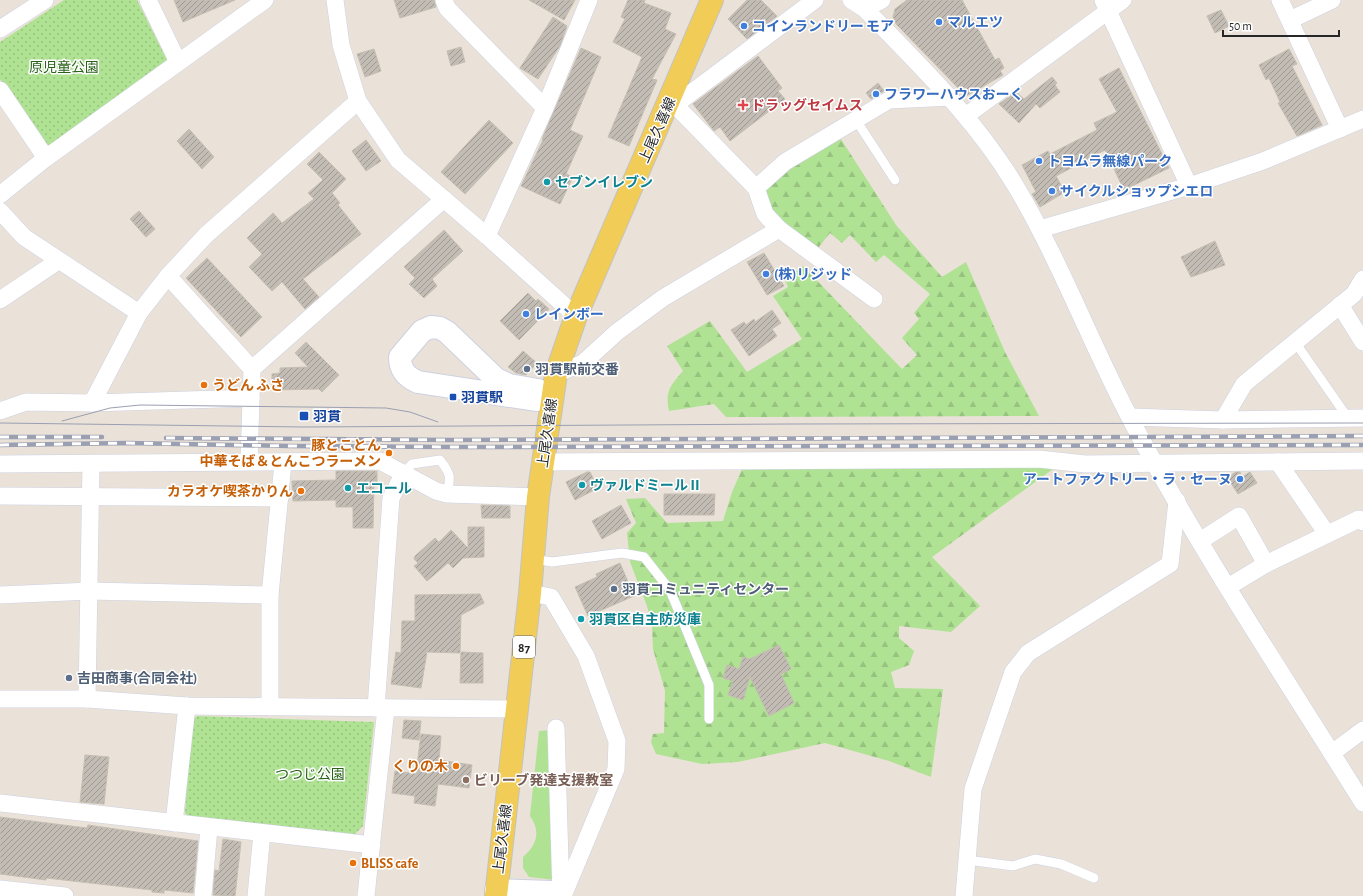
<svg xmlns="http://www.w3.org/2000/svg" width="1363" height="896" font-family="'Alegreya Sans','Noto Sans JP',sans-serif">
<defs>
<pattern id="forest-firs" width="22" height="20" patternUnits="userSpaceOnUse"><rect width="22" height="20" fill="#afe293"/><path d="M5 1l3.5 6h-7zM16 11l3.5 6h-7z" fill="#97c27f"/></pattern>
<pattern id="park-dots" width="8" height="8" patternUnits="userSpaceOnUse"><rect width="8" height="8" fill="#afe293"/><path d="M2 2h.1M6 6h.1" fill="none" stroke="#97c27f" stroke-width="1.8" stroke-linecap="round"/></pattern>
<pattern id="building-hatch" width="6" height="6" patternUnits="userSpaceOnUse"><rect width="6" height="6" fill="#c2bcb5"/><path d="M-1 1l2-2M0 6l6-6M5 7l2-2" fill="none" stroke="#9e9993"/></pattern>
</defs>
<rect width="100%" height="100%" fill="#eae2d8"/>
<path fill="#afe293" d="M551 730 555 880 529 877 523 868V857C537 845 541 831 530 816L539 731Z"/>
<g fill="url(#forest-firs)">
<path d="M839 136 896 225 942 277 966 262 1005 352 1039 416 726 417 714 404 669 411C665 391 670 386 683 371L667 346 710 321 747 372 802 339 773 296 788 287 785 280 803 266 902 369 917 355 902 338 919 319 914 313 930 294 884 255 876 262 850 235 842 243 830 233 818 248 776 221 762 190 789 165Z"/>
<path d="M1034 464 1053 469 932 557 980 606 951 632 899 626V638L914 651 909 665 891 672 895 688 943 689 931 777 889 761 825 743 738 762 702 764 656 754 651 742 653 734 664 733 665 691 653 649 652 626 647 606 630 562 627 533 636 523 626 499 645 498 667 523 723 521 732 492 743 467Z"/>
</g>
<g fill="url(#park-dots)">
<path d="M64 0H137L168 62 46 149 0 79V42Z"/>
<path d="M197 716 374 722 363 826 355 834 189 817 185 813 192 720Z"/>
</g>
<g fill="url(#building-hatch)" stroke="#c5beb2">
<path d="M174 0H235L183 22Z"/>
<path d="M394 0H434L436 7 400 18Z"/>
<path d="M529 0H575L564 20Z"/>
<path d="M628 0H645L644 3 671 13 665 29 676 34 652 79 657 80 629 146 608 137 642 57 613 42 625 19 621 17Z"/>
<path d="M747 0H761L777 16 747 39 728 19Z"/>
<path d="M907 0H962L995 60 999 58 1004 68 1000 71 1003 75 966 96 896 24 893 17 895 9Z"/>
<path d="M1221 10 1229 26 1215 33 1207 16Z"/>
<path d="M553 17 567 26 560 46 538 79 520 68Z"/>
<path d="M461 47 465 62 451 66 447 51Z"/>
<path d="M581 48 601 57 570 130 583 136 566 174 573 177 560 204 521 186 543 140 542 139Z"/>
<path d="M374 49 381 71 365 77 357 54Z"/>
<path d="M1289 49 1297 64 1292 66 1322 125 1297 136 1278 103 1280 102 1269 78 1266 80 1259 65Z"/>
<path d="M758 56 782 88 778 91 785 99 730 141 720 127 714 131 693 104Z"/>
<path d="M1119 68 1169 168 1124 190 1105 150 1056 176 1065 192 1040 207 1032 194 1036 192 1022 165 1048 151 1050 154 1097 130 1094 123 1117 112 1099 79Z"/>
<path d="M1052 77 1057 83 1055 85 1060 92 1040 108 1036 104 1019 123 999 104 1016 92 1024 99Z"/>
<path d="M878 83 884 91 871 99 866 93Z"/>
<path d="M489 120 513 143 465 194 441 172Z"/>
<path d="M189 129 214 157 202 169 177 141Z"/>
<path d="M366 140 381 161 366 171 352 151Z"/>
<path d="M319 152 346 179 332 193 340 203 338 205 361 234 303 279 319 297 305 309 282 282 272 291 249 267 262 254 247 238 273 213 282 223 314 199 308 193 323 180 307 164Z"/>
<path d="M139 211 155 229 146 237 130 219Z"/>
<path d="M444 230 463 251 432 279 437 286 424 298 409 284 415 278 404 267Z"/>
<path d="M1215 241 1225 265 1191 277 1181 257Z"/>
<path d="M764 253 784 286 767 295 747 262Z"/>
<path d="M207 258 262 317 241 337 186 278Z"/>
<path d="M528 293 536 301 538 299 549 309 519 340 500 321Z"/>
<path d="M772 310 781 323 772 329 777 336 749 356 731 330 744 322 746 325 754 319 755 322Z"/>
<path d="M306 342 339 375 322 392 319 389 272 390V374L280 373V368L308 367 295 353Z"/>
<path d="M523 351 537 363 526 375 516 373 508 367Z"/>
<path d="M336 471H377V486H374L373 528H353V507H336V500L293 501 292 481 336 480Z"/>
<path d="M587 472H590L598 488 575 500 566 482Z"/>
<path d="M1236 472H1240L1242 477 1250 472 1257 483 1238 494 1227 477Z"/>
<path d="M664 494H715L714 515H664Z"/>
<path d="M481 505 510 506V518H482Z"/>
<path d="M621 505 631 523 602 539 592 521Z"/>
<path d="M468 527H484V557L463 558 453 568 448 563 427 581 414 566 418 563 414 559 415 556 435 538 439 542 451 530 468 548Z"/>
<path d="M620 563 634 596 588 616 575 587 597 577 596 574Z"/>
<path d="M480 594 484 603 461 615 460 653 427 652 421 688 391 684 396 652 401 653 402 621H415V595Z"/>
<path d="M779 645 791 669 781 674 794 703 769 716 750 677 743 700 728 695 733 681 723 678 727 665 739 669 743 657 750 659Z"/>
<path d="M461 652 483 653V683H460Z"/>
<path d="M404 720 421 721 419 740 402 738Z"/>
<path d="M421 734 441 736 439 760 472 765 469 788 438 784 435 806 414 803 415 796 392 793 395 771 416 774Z"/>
<path d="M85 755 109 757 104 804 80 802Z"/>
<path d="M0 817 87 828 88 825 198 841 193 893 164 890V893L152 892V890L46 878V880L0 874Z"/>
<path d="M223 839 241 842 235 896 213 895 215 870 219 871Z"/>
</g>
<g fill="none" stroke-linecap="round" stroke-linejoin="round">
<defs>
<g id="lane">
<path d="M856 120 895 180"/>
<path d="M1295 342 1348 418"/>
<path d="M404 473 412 464 440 460C451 474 451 477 447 494"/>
<path d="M533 559 552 562 622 553 644 557 670 590 709 685V719"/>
<path d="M967 860 1013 866 1035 859 1061 864 1094 878"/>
</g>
<g id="street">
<path d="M148 0 178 62"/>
<path d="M335 0 341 45 358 101 398 160 487 236 576 316"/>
<path d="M444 0 447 8 545 108"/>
<path d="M851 0 865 9C919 65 975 118 1015 185 1060 260 1090 342 1130 418 1200 551 1284 676 1363 803"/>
<path d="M1103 0 1189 186"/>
<path d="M1280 0 1340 129"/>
<path d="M865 9 882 0"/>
<path d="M1290 20 1332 0"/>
<path d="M0 29 45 0"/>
<path d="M0 90 46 158"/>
<path d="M675 105 815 0"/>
<path d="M967 115 1123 0"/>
<path d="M756 188 785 162 889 100 951 97"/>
<path d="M0 195 46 158 265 0"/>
<path d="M0 211 24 237 139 313"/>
<path d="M779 229 874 299"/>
<path d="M1040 229 1189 186 1263 161 1363 119"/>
<path d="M487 236 545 108 589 0"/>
<path d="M168 276 252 369"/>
<path d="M0 300 58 261"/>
<path d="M1340 305 1363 342"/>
<path d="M556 374 583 363 617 332 663 298 779 229 765 214 756 188 675 105 669 102"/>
<path d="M92 403 139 313 168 276 206 235 358 101"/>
<path d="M0 411 26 402 92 403 251 398"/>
<path d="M1130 417 1223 420 1363 418"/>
<path d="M1223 420 1244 384 1354 294 1363 279"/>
<path d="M249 461 252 369 444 199"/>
<path d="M543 462 1039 459 1085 464 1363 461"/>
<path d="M1278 462 1327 534"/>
<path d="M0 464 380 461 436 491 447 494 538 497"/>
<path d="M0 496 280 498"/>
<path d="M1200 541 1239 516 1266 564"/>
<path d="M1228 587 1266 564 1359 519 1363 522"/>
<path d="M530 593 551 597 586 656 617 741 616 769 563 896"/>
<path d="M0 595 90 591 270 595"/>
<path d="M0 699H87L187 706 517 709"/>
<path d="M87 699 91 464"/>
<path d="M270 707V595L283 463"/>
<path d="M376 708 391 498 404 473"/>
<path d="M556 728 561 894"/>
<path d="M1332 753 1363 730"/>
<path d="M0 803 372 845"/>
<path d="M174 823 187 706"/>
<path d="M0 889 65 896"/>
<path d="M203 896 209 828"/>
<path d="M256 896 262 833"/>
<path d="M366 896 386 708"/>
<path d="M964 896 973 789 1013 672 1028 653 1170 564 1177 501"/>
</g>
<g id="secondary">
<path d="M431 327 440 328 447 332 496 379 509 385 538 390 552 398 536 400 418 382C406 377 400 370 400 357L422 331Z"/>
<path d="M496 890 551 892 559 896"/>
</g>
<path id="primary" d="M496 896 530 593 538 497 556 374 576 316 712 0"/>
</defs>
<use href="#lane" stroke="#cdd1e1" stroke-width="10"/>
<use href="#street" stroke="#cdd1e1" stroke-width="18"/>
<use href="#secondary" stroke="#cdd1e1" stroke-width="24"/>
<use href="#primary" stroke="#c3c3c3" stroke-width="24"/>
<use href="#lane" stroke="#fff" stroke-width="9"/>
<use href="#street" stroke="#fff" stroke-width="17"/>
<use href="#secondary" stroke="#fff" stroke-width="22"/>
<use href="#primary" stroke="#f1cc56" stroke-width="22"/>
<g stroke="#9b9fb2" stroke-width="1">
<path d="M62 421 110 408 140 405 386 408 410 412 438 422"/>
<path d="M0 423 304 427 790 424 1363 423"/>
</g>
<defs>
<g id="rail">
<path d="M0 437H102"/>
<path d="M166 438 453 440 1363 436"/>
<path d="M0 445 127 443 289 446 454 447 1363 445"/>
</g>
</defs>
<use href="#rail" stroke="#9b9fb2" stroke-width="4.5"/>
<use href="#rail" stroke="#fff" stroke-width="3" stroke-dasharray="9" stroke-linecap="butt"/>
</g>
<g fill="#3f7fe0" stroke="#fff" stroke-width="1.5">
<circle cx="939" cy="22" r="4"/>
<circle cx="744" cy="26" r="4"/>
<circle cx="876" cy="94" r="4"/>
<circle cx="1039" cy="161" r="4"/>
<circle cx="1052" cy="191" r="4"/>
<circle cx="766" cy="274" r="4"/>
<circle cx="526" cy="314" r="4"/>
<circle cx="1240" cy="479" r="4"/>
</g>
<path fill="#e0444e" stroke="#fff" stroke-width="1.5" d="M741 99h4v4h4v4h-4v4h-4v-4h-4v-4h4z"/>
<g fill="#0f9aa8" stroke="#fff" stroke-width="1.5">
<circle cx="547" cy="182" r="4"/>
<circle cx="582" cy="485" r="4"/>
<circle cx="348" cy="488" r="4"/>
<circle cx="581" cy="619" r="4"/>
</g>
<g fill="#5c6f8a" stroke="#fff" stroke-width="1.5">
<circle cx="527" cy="369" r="4"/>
<circle cx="614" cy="589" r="4"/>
<circle cx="69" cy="678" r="4"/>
</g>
<g fill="#e8710a" stroke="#fff" stroke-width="1.5">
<circle cx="204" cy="385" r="4"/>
<circle cx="389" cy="453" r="4"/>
<circle cx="301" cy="491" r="4"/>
<circle cx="456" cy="766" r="4"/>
<circle cx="353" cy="863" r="4"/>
</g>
<g fill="#1a4fb4" stroke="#fff" stroke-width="1.5">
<rect x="449" y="393" width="8" height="8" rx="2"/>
<rect x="299" y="411" width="10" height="10" rx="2"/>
</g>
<circle fill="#8d6e63" stroke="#fff" stroke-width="1.5" cx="466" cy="780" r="4"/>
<g text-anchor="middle" stroke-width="3" stroke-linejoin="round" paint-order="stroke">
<rect fill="#fff" stroke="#686868" stroke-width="1" x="513" y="636" width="22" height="22" rx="3"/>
<g font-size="13" font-weight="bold" fill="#272727">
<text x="524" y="652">87</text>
</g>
<g font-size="14" font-weight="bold" fill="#366cbe" stroke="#fff" text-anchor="start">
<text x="947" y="27">マルエツ</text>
<text x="752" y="31">コインランドリー モア</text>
<text x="884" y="99">フラワーハウスおーく</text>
<text x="1047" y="166">トヨムラ無線パーク</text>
<text x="1060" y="196">サイクルショップシエロ</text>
<text x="774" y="279">(株)リジッド</text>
<text x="534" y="319">レインボー</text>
<text x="1232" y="484" text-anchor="end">アートファクトリー・ラ・セーヌ</text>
</g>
<g font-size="14" fill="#286318" stroke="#fff">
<text x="64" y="72">原児童公園</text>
<text x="310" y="779">つつじ公園</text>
</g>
<g font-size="14" font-weight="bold" fill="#be3a42" stroke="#fff" text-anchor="start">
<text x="751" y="110">ドラッグセイムス</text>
</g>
<g font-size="14" fill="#272727" stroke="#fff">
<text transform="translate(657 130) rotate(-66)" y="5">上尾久喜線</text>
<text transform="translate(547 433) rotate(-82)" y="5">上尾久喜線</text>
<text transform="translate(502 839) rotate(-83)" y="5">上尾久喜線</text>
</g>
<g font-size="14" font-weight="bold" fill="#0d838f" stroke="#fff" text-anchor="start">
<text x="555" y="187">セブンイレブン</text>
<text x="590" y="490">ヴァルドミールⅡ</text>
<text x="356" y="493">エコール</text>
<text x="589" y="624">羽貫区自主防災庫</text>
</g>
<g font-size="14" font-weight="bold" fill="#4e5e75" stroke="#fff" text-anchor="start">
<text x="535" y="374">羽貫駅前交番</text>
<text x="622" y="594">羽貫コミュニティセンター</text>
<text x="77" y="683">吉田商事(合同会社)</text>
</g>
<g font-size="14" font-weight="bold" fill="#c56008" stroke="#fff" text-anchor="end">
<text x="212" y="390" text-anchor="start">うどん ふさ</text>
<text x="381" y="450">豚とことん<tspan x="381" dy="16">中華そば＆とんこつラーメン</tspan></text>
<text x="293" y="496">カラオケ喫茶かりん</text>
<text x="448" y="771">くりの木</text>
<text x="361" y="868" text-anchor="start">BLISS cafe</text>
</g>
<g font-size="14" font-weight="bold" fill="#164399" stroke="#fff" text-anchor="start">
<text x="461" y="402">羽貫駅</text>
<text x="313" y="421">羽貫</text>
</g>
<g font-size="14" font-weight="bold" fill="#785e54" stroke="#fff" text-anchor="start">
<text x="474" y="785">ビリーブ発達支援教室</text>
</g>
</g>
<path d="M1223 30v6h116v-6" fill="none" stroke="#272727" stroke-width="2"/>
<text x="1229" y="30" font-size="12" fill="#272727" stroke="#ffffff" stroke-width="3" paint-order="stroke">50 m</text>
</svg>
